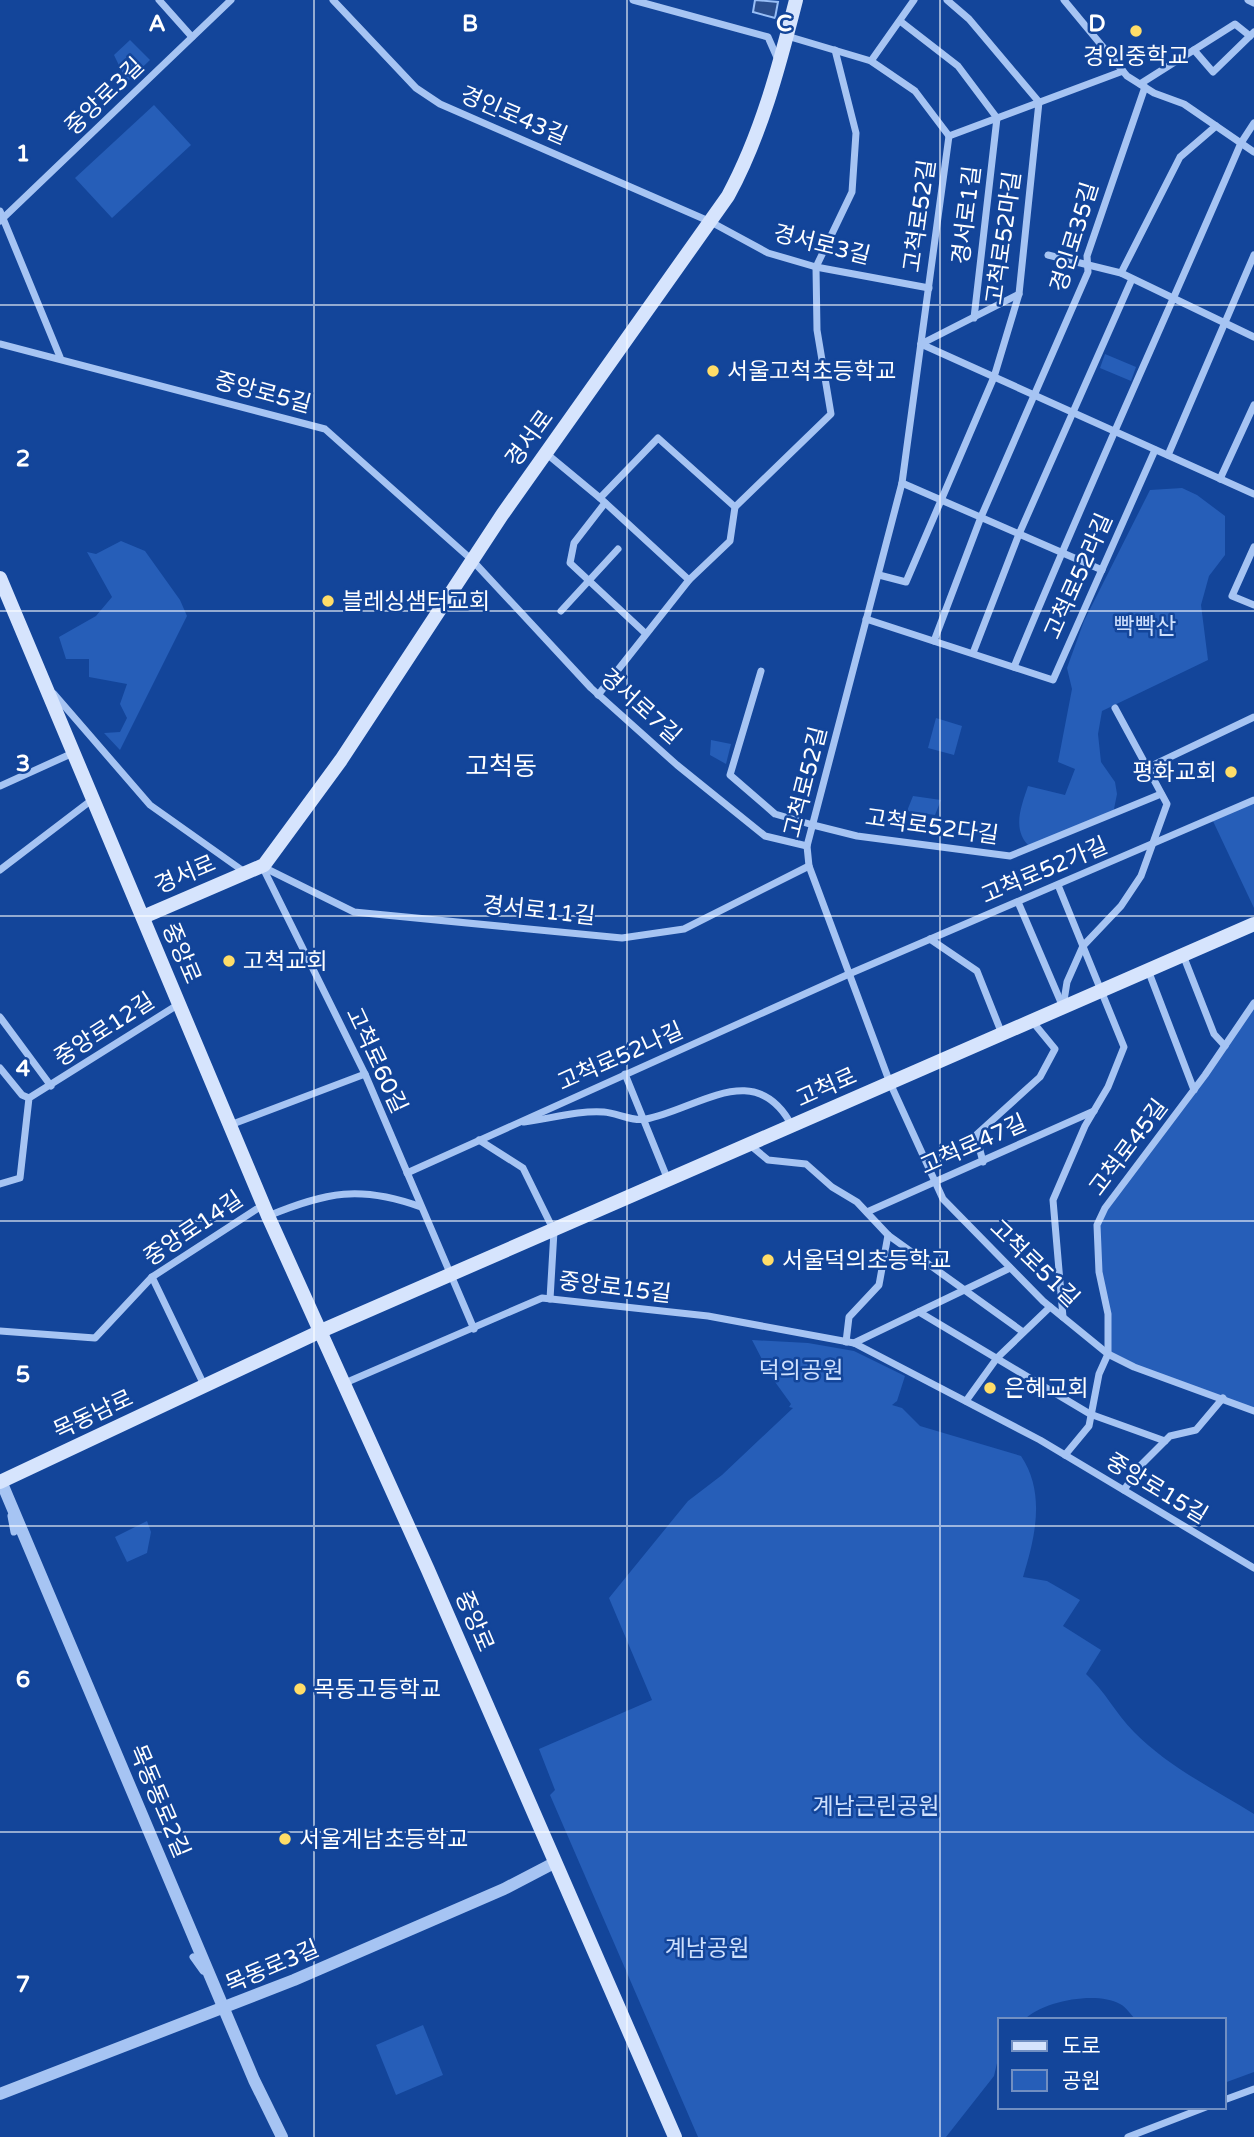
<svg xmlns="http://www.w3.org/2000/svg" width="1254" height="2137" font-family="'Varela Round','Noto Sans KR',sans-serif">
<rect width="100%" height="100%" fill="#13459a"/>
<g fill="#265eb8">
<path d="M130 40 150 60 127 82 114 55Z"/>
<path d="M154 105 191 145 112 218 75 178Z"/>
<path d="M1105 354 1136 367 1131 381 1100 368Z"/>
<path d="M1182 488 1197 495 1225 516V555L1209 576 1201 605 1208 660 1102 711 1098 734 1101 762 1115 782 1117 794 1113 814 1031 848C1011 831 1021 807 1028 786L1065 795 1075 769 1058 762 1072 689 1067 668 1084 621 1150 490Z"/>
<path d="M121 541 145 551 180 600 187 616 120 750 104 733 120 732 127 718 120 704 127 684 89 677V659H66L59 637 96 616 112 597 87 552 96 554Z"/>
<path d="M936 718 962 726 954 755 928 748Z"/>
<path d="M711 740 731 744 726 764 710 755Z"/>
<path d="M913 796 941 800 935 815 907 811Z"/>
<path d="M1254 800V908L1212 819Z"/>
<path d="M1254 1003V1411L1108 1354C1108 1341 1109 1328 1108 1315 1105 1278 1089 1245 1105 1208Z"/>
<path d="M752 1340 808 1343 854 1351 905 1376 897 1401 892 1405 902 1408 920 1426 1021 1456C1046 1493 1035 1538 1023 1577L1047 1581 1080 1600 1063 1626 1101 1650 1086 1674C1105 1691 1116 1714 1134 1732 1167 1766 1214 1789 1254 1814V2072L1224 2083V2020H1136C1131 2015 1126 2007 1120 2004 1096 1991 1043 2001 1024 2020H1000V2050L994 2076 946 2137H698L550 1795 555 1790 539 1749 652 1700 609 1598 688 1501 722 1475 793 1408 789 1407 791 1404 770 1375Z"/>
<path d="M147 1521 151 1532 147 1553 127 1562 115 1537Z"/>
<path d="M423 2025 443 2075 396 2095 376 2045Z"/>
</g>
<path fill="#2a4e8e" stroke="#98bef6" stroke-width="2" d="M755 0 778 2 775 18 753 12Z"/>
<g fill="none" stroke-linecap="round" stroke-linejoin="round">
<g stroke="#a6c4f3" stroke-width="7">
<path d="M159 0 192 37"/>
<path d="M333 0 416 88 440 104 711 222 768 253 816 267 929 288"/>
<path d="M633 0 768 37 779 62"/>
<path d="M1064 0 1127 76 1154 93 1184 104 1254 152"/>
<path d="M1248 0 1254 3"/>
<path d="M900 21 958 66 997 118 974 318"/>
<path d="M787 36 871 61 915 91 949 136"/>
<path d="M1194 50 1213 72 1254 32"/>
<path d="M871 61 914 0"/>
<path d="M1140 84 1235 24 1250 36"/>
<path d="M949 136 902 483 807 846 809 866 890 1083 943 1199 1043 1301 1108 1354 1134 1367 1254 1411"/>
<path d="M949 136 1123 71"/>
<path d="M0 211 60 357"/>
<path d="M0 221 231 0"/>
<path d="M1048 255 1121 273 1254 337"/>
<path d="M1121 273 1180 157 1216 126"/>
<path d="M0 344 325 429 472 560 591 688 677 765 765 836 807 846"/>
<path d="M921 344 1254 494"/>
<path d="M921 344 1019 294"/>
<path d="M547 454 600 498 689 580"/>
<path d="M1168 455 1254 255"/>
<path d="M1220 479 1254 405"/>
<path d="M902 483 1102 570"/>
<path d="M600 498 658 438 735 507"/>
<path d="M605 503 574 543 570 563 645 633"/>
<path d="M1254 547 1232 596 1254 605"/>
<path d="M879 575 906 582 994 377 1019 294 1039 102 969 19 947 0"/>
<path d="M561 611 618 549"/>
<path d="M866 619 1053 680 1155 450"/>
<path d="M934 641 981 517 1088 272 1087 256 1145 87"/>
<path d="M973 653 1019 534 1132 279"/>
<path d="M1014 667C1086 491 1166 318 1241 143L1254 123"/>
<path d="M761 671 730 775 775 814 813 825 857 836 1010 856 1161 794"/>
<path d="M54 694 150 805 246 873"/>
<path d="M598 695 689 580 730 541 735 507 831 414 817 330 816 267 852 192 856 133 835 50"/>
<path d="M1147 768 1254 717"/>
<path d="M0 786 73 753"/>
<path d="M262 866 365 1074 474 1329"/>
<path d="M263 867 354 912 622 938 684 929 809 866"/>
<path d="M0 870 93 799"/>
<path d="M1058 885 1124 1047 1108 1087 1085 1126 1053 1200 1063 1317"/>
<path d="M1018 902 1063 1007"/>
<path d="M930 939 977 971 1002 1034"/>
<path d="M1183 955 1214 1034 1225 1046"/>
<path d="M1148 970 1194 1090"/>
<path d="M1063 1007 1067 982 1083 946 1121 906 1141 876 1167 804 1115 708"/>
<path d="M0 1017 51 1086"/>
<path d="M0 1068 22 1095 29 1098"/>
<path d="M625 1074 668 1180"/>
<path d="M524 1122C549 1119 579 1110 604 1112 617 1113 633 1122 646 1119 698 1109 756 1057 792 1126"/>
<path d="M230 1125 365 1074"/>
<path d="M479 1140 523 1168 554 1231 550 1299"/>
<path d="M750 1145 768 1160 806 1164 832 1187 857 1202 888 1235 1023 1332"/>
<path d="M983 1162 976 1135 1040 1077 1055 1049 1032 1021"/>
<path d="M407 1173 849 974 1254 800"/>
<path d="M0 1184 20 1178 29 1098 179 1004"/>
<path d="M867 1212 1094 1111"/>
<path d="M268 1216C327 1192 360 1185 421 1207"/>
<path d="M152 1277 205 1387"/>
<path d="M919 1312 1090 1414 1165 1441"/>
<path d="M0 1331 95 1338 152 1277 263 1205"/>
<path d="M846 1342 849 1317 879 1285 888 1235"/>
<path d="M854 1343 1010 1268"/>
<path d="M345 1383 542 1298 708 1316 854 1343 1040 1440 1254 1568"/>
<path d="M966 1401 997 1358 1050 1307"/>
<path d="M1065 1455 1089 1426 1099 1374 1108 1354V1314L1099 1272 1097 1225 1105 1208 1205 1075 1254 1003"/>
<path d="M1124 1490 1141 1465 1170 1436 1196 1430 1223 1398"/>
<path d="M11 1516 14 1532"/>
<path d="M193 1957 203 1971"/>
<path d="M1224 2100 1254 2089"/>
<path d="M1128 2137 1206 2107"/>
</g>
<g stroke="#a6c4f3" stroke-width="12">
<path d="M1 1481 254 2080 282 2137"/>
<path d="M0 2094 294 1980 504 1889 554 1863"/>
</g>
<g stroke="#d6e4fd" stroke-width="14">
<path d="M0 578 268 1216 428 1570 675 2137"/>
<path d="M143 917 264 865 341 760 502 515 728 196C761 135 779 67 796 0"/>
<path d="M0 1482 321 1331 1254 924"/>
</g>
</g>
<path fill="none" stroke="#fff" stroke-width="2" stroke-opacity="0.55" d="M314 0V2137M627 0V2137M940 0V2137M0 305H1254M0 611H1254M0 916H1254M0 1221H1254M0 1526H1254M0 1832H1254"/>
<g fill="#ffdd68" stroke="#13459a" stroke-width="2.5">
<circle cx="1136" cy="31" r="7"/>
<circle cx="713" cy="371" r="7"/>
<circle cx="328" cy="601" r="7"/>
<circle cx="1231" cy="772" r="7"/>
<circle cx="229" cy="961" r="7"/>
<circle cx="768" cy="1260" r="7"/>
<circle cx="990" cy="1388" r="7"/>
<circle cx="300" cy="1689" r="7"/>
<circle cx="285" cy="1839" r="7"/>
</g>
<g text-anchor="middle" stroke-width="5" stroke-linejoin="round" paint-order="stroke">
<g font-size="23" fill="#fff" stroke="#13459a" text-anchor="start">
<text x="1136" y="64" text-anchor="middle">경인중학교</text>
<text x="727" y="379">서울고척초등학교</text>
<text x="342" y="609">블레싱샘터교회</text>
<text x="1217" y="780" text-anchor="end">평화교회</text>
<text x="243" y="969">고척교회</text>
<text x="782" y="1268">서울덕의초등학교</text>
<text x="1004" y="1396">은혜교회</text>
<text x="314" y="1697">목동고등학교</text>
<text x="299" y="1847">서울계남초등학교</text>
</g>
<g font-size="23" fill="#fff" stroke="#13459a">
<text transform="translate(104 96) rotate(-44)" y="8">중앙로3길</text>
<text transform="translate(514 115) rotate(23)" y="8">경인로43길</text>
<text transform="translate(966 215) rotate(-83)" y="8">경서로1길</text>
<text transform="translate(919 216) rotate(-82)" y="8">고척로52길</text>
<text transform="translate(1074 237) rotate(-73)" y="8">경인로35길</text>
<text transform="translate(1003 238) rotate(-82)" y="8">고척로52마길</text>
<text transform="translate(822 244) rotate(14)" y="8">경서로3길</text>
<text transform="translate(263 392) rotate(15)" y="8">중앙로5길</text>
<text transform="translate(529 438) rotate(-54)" y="8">경서로</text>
<text transform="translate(1078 576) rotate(-66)" y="8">고척로52라길</text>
<text transform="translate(641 706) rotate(42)" y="8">경서로7길</text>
<text transform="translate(805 782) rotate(-76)" y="8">고척로52길</text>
<text transform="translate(932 826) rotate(8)" y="8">고척로52다길</text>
<text transform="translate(1044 870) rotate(-23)" y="8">고척로52가길</text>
<text transform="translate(185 874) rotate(-23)" y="8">경서로</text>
<text transform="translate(539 910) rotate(6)" y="8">경서로11길</text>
<text transform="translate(182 953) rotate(67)" y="8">중앙로</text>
<text transform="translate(104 1029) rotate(-33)" y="8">중앙로12길</text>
<text transform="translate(620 1056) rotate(-24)" y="8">고척로52나길</text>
<text transform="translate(377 1060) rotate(65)" y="8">고척로60길</text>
<text transform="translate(826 1087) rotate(-24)" y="8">고척로</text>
<text transform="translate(973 1144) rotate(-24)" y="8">고척로47길</text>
<text transform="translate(1128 1147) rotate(-53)" y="8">고척로45길</text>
<text transform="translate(193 1228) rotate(-34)" y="8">중앙로14길</text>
<text transform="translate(1035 1263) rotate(44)" y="8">고척로51길</text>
<text transform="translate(615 1287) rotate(7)" y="8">중앙로15길</text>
<text transform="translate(93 1414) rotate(-25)" y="8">목동남로</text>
<text transform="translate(1157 1488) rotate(31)" y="8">중앙로15길</text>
<text transform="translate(475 1621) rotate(67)" y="8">중앙로</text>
<text transform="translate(160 1801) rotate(67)" y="8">목동동로2길</text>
<text transform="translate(272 1966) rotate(-23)" y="8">목동로3길</text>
</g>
<g font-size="23" fill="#cee0fd" stroke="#13459a">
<text x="1145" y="634">빡빡산</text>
<text x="801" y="1378">덕의공원</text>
<text x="876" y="1814">계남근린공원</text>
<text x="707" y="1956">계남공원</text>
</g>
<g font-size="26" fill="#fff" stroke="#13459a">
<text x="501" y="775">고척동</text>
</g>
</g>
<g font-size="23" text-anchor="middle" font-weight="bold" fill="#fff" stroke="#13459a" stroke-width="5" stroke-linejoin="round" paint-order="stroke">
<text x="157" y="31">A</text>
<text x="470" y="31">B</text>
<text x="784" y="31">C</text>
<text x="1097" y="31">D</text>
<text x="23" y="161">1</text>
<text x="23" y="466">2</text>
<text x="23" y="771">3</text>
<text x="23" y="1076">4</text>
<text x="23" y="1382">5</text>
<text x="23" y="1687">6</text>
<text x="23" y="1992">7</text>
</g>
<rect x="998" y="2018" width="228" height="91" fill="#13459a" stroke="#718fc2" stroke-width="2"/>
<rect x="1012" y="2041" width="35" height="10" fill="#d6e4fd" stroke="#718fc2" stroke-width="2"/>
<text x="1062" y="2053" font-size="21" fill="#ffffff">도로</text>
<rect x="1012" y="2070" width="35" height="21" fill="#265eb8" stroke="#718fc2" stroke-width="2"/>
<text x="1062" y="2088" font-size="21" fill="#ffffff">공원</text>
</svg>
